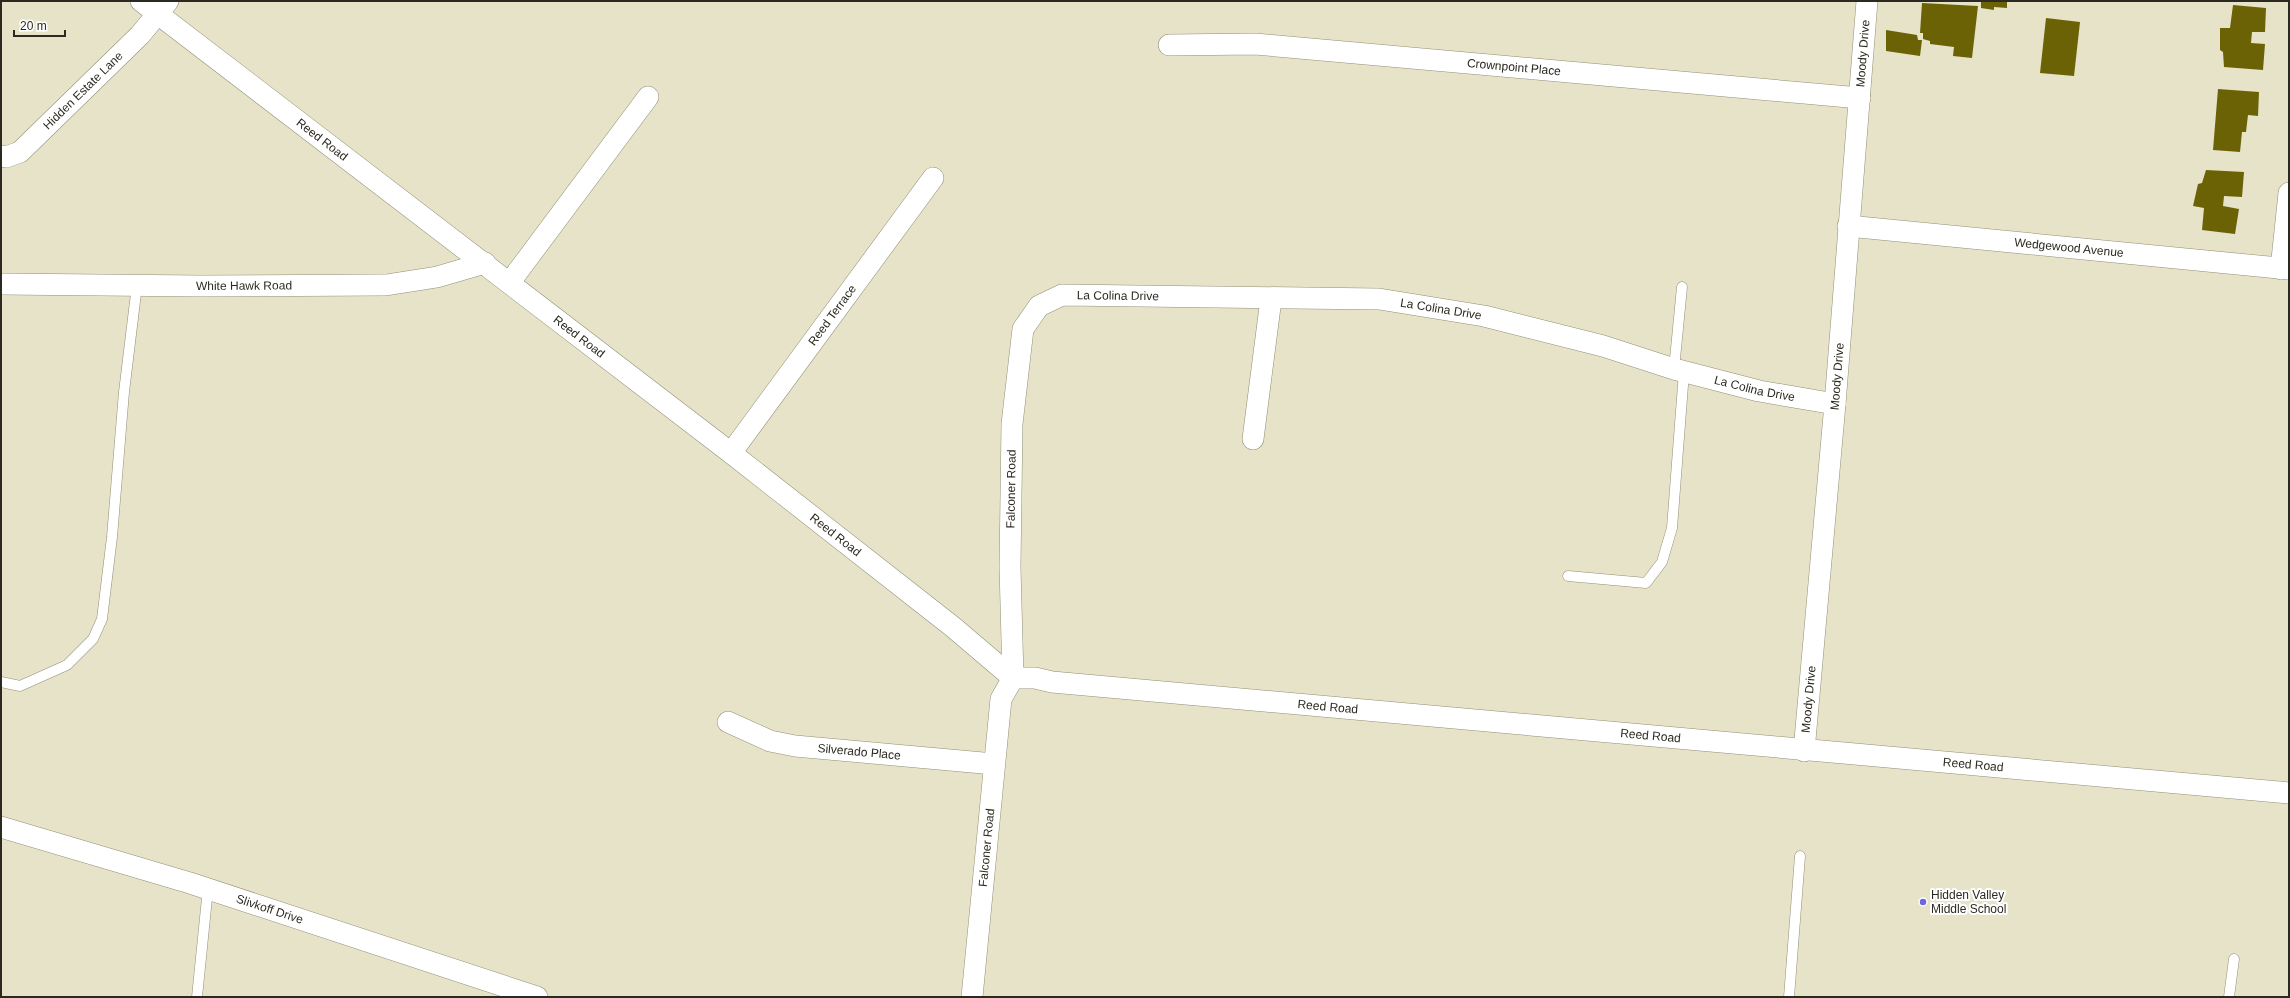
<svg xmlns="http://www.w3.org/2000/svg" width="2290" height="998" font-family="Helvetica,sans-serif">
<rect width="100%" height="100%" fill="#e6e3c9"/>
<g fill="#6b6205">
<path d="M1981 1H2007V8L1994 7V10L1981 8Z"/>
<path d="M1922 3 1978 6 1972 58 1953 56 1954 47 1930 44V41L1923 39V33H1920Z"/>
<path d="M2233 5 2266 8 2265 32H2252L2251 43 2265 44 2263 70 2224 67 2223 52 2220 50V28H2230Z"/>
<path d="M2046 18 2080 22 2074 76 2040 73Z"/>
<path d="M1886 30 1917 35 1918 40H1922L1920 56 1886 51Z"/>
<path d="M2218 89 2259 92 2258 116 2248 115 2246 132H2242L2240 152 2213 150Z"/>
<path d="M2206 170 2244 172 2242 197 2224 196 2223 206 2239 209 2235 234 2202 230 2204 208 2193 206 2198 184 2202 183Z"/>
</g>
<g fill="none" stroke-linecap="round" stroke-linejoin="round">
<defs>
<g id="service">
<path d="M1674 369 1682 287"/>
<path d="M1568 576 1646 583 1662 562 1672 528 1684 372"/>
<path d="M1 682 20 686 67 665 93 639 102 619 112 537 124 392 137 285"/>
<path d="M197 997 208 888"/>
<path d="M1789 997 1800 856"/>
<path d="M2229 997 2234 959"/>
</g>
<g id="minor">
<path id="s1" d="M141 1 731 453 953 627 1013 678"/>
<path id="s2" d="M1169 45 1255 44 1860 98"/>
<path id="s3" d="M1 156 6 157 20 152 140 35 168 1"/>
<path id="s4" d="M1848 226 2289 269"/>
<path d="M2281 269 2289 193"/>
<path d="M510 282 648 97"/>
<path id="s5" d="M1 284 200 286 386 285 437 277 485 263"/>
<path d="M1253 439 1271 299"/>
<path id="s6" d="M731 453 933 178"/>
<path id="s7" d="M1013 678 1010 567 1012 424 1023 329 1039 306 1062 295 1379 299 1484 316 1603 346 1674 369 1759 391 1835 404"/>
<path id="s8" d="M728 722 770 741 795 746 994 764"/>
<path id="s9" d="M1804 751 1835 404 1867 1"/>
<path id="s10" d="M1 827 190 883 537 997"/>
<path id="s11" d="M972 997 1001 699 1013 678H1035L1052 682 2289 793"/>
</g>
</defs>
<use href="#service" stroke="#928f76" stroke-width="11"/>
<use href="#minor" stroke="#928f76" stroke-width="22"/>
<use href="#service" stroke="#fff" stroke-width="10"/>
<use href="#minor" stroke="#fff" stroke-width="21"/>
</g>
<circle fill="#6f67e2" stroke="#fff" stroke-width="1.5" cx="1923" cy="902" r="4"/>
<g text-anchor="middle" stroke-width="4" stroke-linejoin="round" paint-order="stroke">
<g font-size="12" fill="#2c2a20" stroke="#fff">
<text dy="4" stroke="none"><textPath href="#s9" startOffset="700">Moody Drive</textPath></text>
<text dy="4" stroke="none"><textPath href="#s2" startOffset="346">Crownpoint Place</textPath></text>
<text dy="4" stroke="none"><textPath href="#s3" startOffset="108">Hidden Estate Lane</textPath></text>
<text dy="4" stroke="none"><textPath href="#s1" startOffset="228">Reed Road</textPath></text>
<text dy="4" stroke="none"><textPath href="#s4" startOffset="222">Wedgewood Avenue</textPath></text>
<text dy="4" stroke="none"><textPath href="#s5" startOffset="243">White Hawk Road</textPath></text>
<text dy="4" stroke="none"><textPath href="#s7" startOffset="459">La Colina Drive</textPath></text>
<text dy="4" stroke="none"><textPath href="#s7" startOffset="783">La Colina Drive</textPath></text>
<text dy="4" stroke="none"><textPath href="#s6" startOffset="171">Reed Terrace</textPath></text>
<text dy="4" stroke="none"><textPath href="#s1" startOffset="552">Reed Road</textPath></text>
<text dy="4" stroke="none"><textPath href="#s9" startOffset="376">Moody Drive</textPath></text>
<text dy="4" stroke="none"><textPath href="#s7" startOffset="1107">La Colina Drive</textPath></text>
<text dy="4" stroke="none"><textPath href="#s7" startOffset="189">Falconer Road</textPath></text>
<text dy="4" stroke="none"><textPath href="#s1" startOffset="876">Reed Road</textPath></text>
<text dy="4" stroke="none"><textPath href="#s9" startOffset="52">Moody Drive</textPath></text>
<text dy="4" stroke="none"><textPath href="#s11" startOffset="640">Reed Road</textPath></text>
<text dy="4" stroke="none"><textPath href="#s11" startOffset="964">Reed Road</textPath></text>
<text dy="4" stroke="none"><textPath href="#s8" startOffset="136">Silverado Place</textPath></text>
<text dy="4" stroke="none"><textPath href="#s11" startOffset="1288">Reed Road</textPath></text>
<text dy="4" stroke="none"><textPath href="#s11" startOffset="150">Falconer Road</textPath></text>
<text dy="4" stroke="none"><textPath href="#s10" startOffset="281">Slivkoff Drive</textPath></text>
</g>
<g font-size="12" fill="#2c2a20" stroke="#fff" text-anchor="start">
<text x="1931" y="899">Hidden Valley<tspan x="1931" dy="14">Middle School</tspan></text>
</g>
</g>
<rect width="2290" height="998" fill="none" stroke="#2c2a20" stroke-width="4"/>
<path d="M14 30v6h51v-6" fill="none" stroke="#2c2a20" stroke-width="2"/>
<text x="20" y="30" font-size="12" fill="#2c2a20" stroke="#ffffff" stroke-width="3" paint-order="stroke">20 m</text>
</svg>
